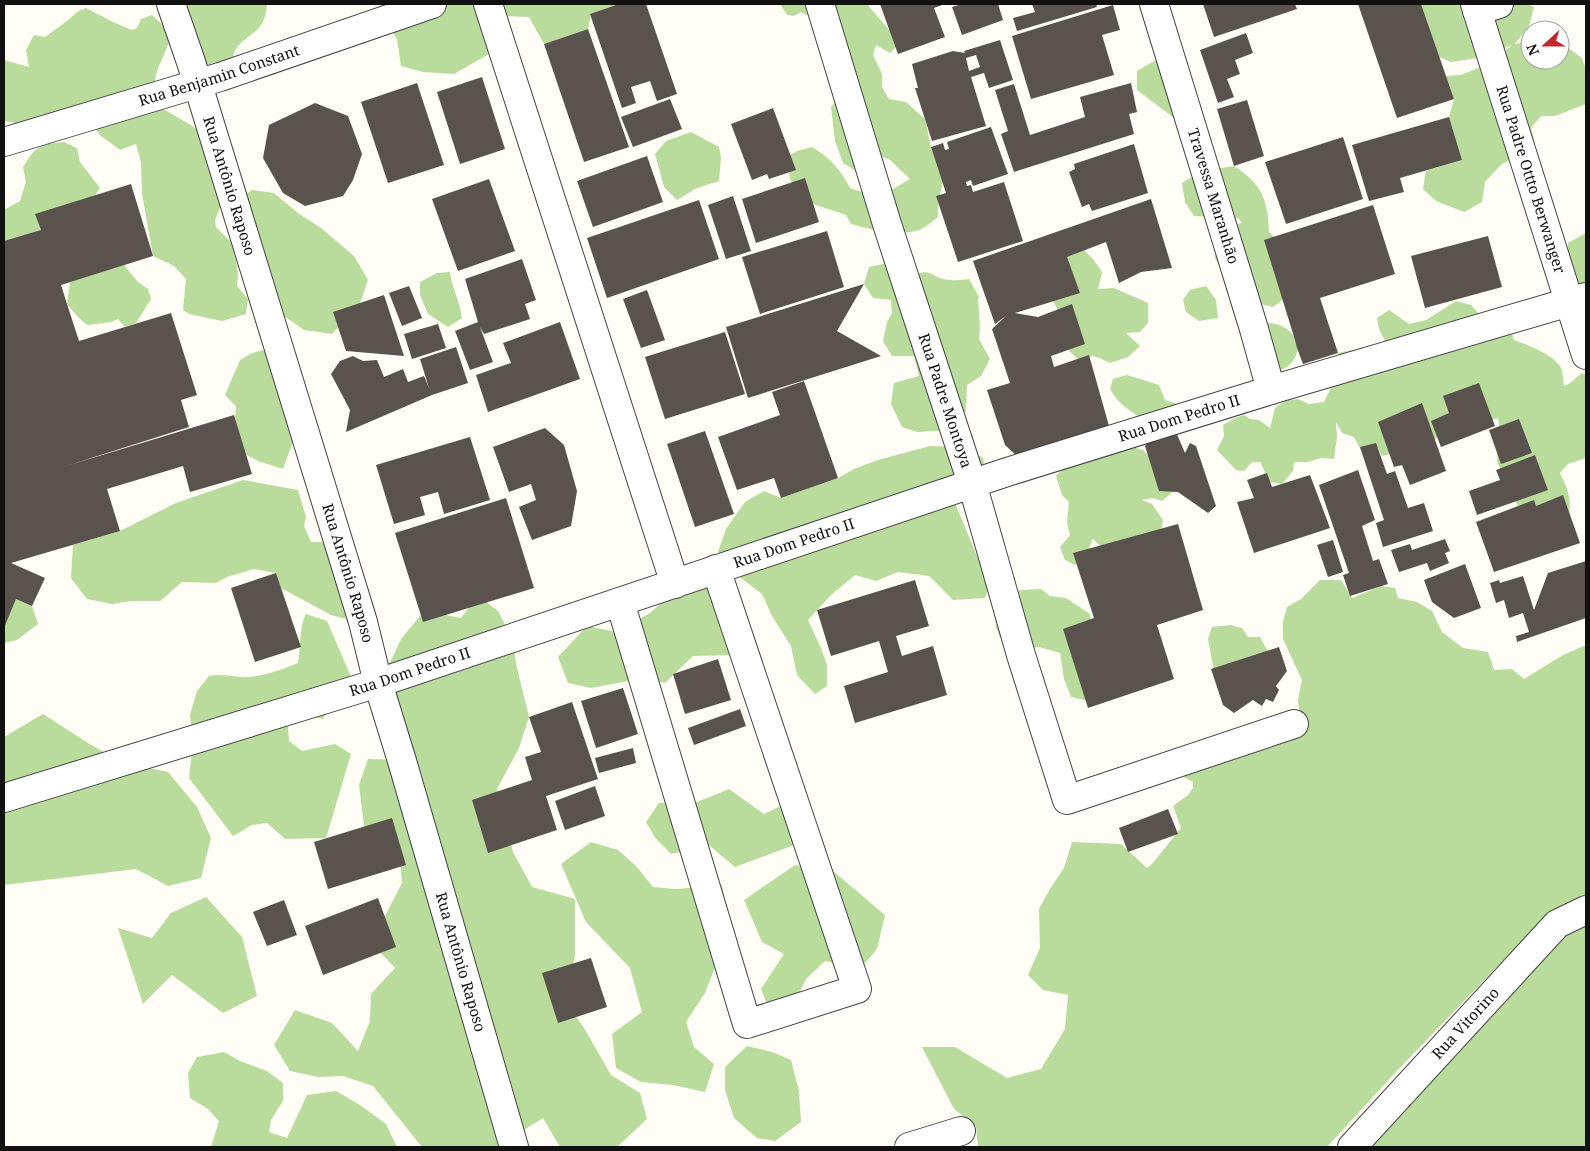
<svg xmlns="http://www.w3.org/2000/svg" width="1590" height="1151" font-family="'Noto Serif',serif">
<rect width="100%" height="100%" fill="#fffdf5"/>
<g fill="#b9dc9c">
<path d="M180 4H267C265 32 253 30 237 47 234 51 233 57 231 62L210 68 194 61Z"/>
<path d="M389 4H619L591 14 588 29 544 44 529 17 504 16 494 51 454 74 423 72 401 66 397 39 381 14Z"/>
<path d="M780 4H868L870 8 894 35 896 47 890 53 876 45 873 55 882 74V87L889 99 906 102 925 119 931 147 943 182 938 202V217C934 220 930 224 925 227 904 239 874 230 851 224L846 215 813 204 794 188 790 178 787 157 797 151 812 147C829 157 841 170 850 188L862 192 886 193 910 179 890 160 878 155 856 171 843 163 835 141 831 107 843 92 861 89 855 88 840 45 845 34C832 24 815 21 801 12L794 16 787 15Z"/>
<path d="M1421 4H1528L1534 7 1529 26 1515 44 1530 41V60H1560V44H1563L1582 58 1586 70V104L1555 116H1541L1531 128 1535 144 1523 154 1502 164 1485 182 1482 202 1464 212 1436 201 1423 189 1426 171 1462 160 1449 117 1454 99 1446 76 1461 75 1493 62 1512 45 1477 58 1451 62 1439 57Z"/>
<path d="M86 8 113 22 132 30 137 28 141 19 152 15 171 33C169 50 153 71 155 87 156 94 160 102 163 109L191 125 210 141 226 192 215 220 216 227 231 242 236 260 238 273 237 286 248 299 246 314 222 321 189 314 183 310 186 279 174 266 153 256 142 194 141 162 136 144 120 150 101 136 90 123 56 130 4 121V60L29 67 26 50 34 35 45 37 67 21 77 12Z"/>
<path d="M1176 59 1190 89 1202 108 1182 124 1137 90V71L1156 60Z"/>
<path d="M691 132 719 147 721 158 719 181 697 188 677 200 664 187 655 154 666 141Z"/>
<path d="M64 142 77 148 80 162 100 188 86 208 60 214H36L41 230 4 247V210L20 201 26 182 23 167C37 145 38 145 64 142Z"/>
<path d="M1234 166C1262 184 1268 200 1269 232L1278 241 1289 295 1273 307 1253 302 1225 277 1215 258 1216 242 1225 228 1242 223 1238 218 1194 216 1185 202 1182 183C1196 173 1217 168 1234 166Z"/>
<path d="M252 190 274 193 298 213 321 228 354 256 368 280 360 303 332 334 304 330 287 318 277 313 234 203Z"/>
<path d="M1586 233V309L1566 287 1568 243Z"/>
<path d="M1084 250 1093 259 1102 272 1098 289 1114 288 1148 303V323L1140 332 1126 333 1140 346 1128 357 1110 363C1096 356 1093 354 1078 359L1069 351 1070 339 1061 316 1053 301 1067 257Z"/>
<path d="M888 263 907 267 919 273C932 270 932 276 943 279 952 281 961 280 969 279L980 299 978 298 980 327 979 339 990 359 981 376 967 385 966 411 953 430 917 432 902 427 891 404 894 383 919 376 914 356H892L883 341 887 322 892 313 891 300 873 298 864 284 869 267Z"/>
<path d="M124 265 138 282 148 289 151 299 136 323 125 327 118 319 111 322 87 325 78 317 67 304 70 282Z"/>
<path d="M450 272C452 288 460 302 462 318L448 327 428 314 420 295V282L437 273Z"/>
<path d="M1206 286 1216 300 1218 318 1199 321 1186 312 1183 300 1190 290Z"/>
<path d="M1456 301 1471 305 1479 314 1496 313 1510 327 1514 340C1528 345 1556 355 1562 370 1563 375 1563 381 1564 386L1570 383 1582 373 1586 375V458L1568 464 1560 473C1569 492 1572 499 1568 521L1521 510 1512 496 1497 461 1500 432 1498 418 1446 431 1432 441 1399 452 1382 456 1378 448 1362 452 1354 437 1342 433 1336 422 1337 437 1334 459 1321 458 1308 462H1294L1293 471 1282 484 1270 482 1260 462H1252L1244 471 1236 470 1217 450 1224 436 1223 425 1235 418 1244 415 1250 419 1259 420 1270 428 1275 408 1284 401 1298 399 1309 404 1324 402 1337 375 1338 353 1386 343 1379 329 1377 318 1389 310 1409 324 1426 320Z"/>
<path d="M1270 323C1304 327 1307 364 1275 372L1263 325Z"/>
<path d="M263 350 280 362 294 439 283 469 258 461 243 453 235 417 236 406 225 395 240 360 252 353Z"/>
<path d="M1127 375 1159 385 1165 400 1180 405 1152 424C1136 415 1119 406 1110 389L1113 379Z"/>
<path d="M1117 443 1143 450 1180 486 1162 501 1153 498 1142 500 1152 504 1163 520 1161 532 1109 554 1093 539 1086 555 1075 565 1065 560 1060 547 1070 535 1067 523 1069 502 1062 495 1056 476 1071 460Z"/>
<path d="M930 446 964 447 983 458 987 478 955 503 977 556 992 579 985 598 953 600 929 576 898 572 876 581 855 575 831 595 808 620 821 648 827 665V686L815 694 797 675 791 646 772 616 762 594 725 566 718 552 726 529 745 502 764 491 781 498 838 478 854 469 878 460Z"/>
<path d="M243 480 298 490 306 517 304 526 311 542H326L346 619 331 615 281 588 276 573 254 569 227 577 216 583 182 582 160 601H131L112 604 87 599 71 578 73 545 120 531 176 503Z"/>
<path d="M687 580 723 583 738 655 693 656 665 683 644 678 591 688 568 683 558 657 587 626 616 632 650 613Z"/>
<path d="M1320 580H1341L1352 598 1381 586 1395 588 1398 598 1417 602 1432 611 1442 632 1463 648 1488 652 1494 670 1512 669 1524 679 1563 655 1586 645V895L1546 916 1394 1074 1327 1147H978L976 1126 954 1109 922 1047H955L1007 1078 1041 1069 1065 1029 1068 995 1043 990 1028 975 1040 948 1039 909 1050 889 1064 868 1072 842 1121 844 1147 868 1152 864 1181 828 1173 806 1188 795 1193 788V782L1180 775 1301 725 1298 700 1302 680 1283 639V622L1287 607 1301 599Z"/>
<path d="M1041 589 1050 596 1066 598 1090 614 1092 629V702L1071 697 1064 679 1060 653 1039 647 1021 648 1000 637 996 628 995 607 1006 594 1022 590Z"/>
<path d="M478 596 498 611 512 638 517 668 529 717 519 748 497 789 513 852 532 887 575 899V957L564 995 575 1015 584 1028 611 1075 640 1093 647 1119 617 1147H560L543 1118 519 1133 523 1147H422L373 1086 343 1076 318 1077 290 1071 274 1045 295 1010 332 1023 358 1051 370 1021 371 994 395 968 381 953 385 916 402 883 399 841 364 826 359 785 368 759 405 760 381 682 401 639 424 611 461 618Z"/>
<path d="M16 599 32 606 38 624 17 640 4 643V624L5 625Z"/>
<path d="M306 614 327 621 352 679 336 696 323 719 287 712 289 741 302 751 335 744 351 754 326 838 285 839 267 823 252 825 233 836 189 778 193 740 190 715 197 691 209 676C223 673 235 678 249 677 265 676 283 669 298 663 301 649 299 625 306 614Z"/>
<path d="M1230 625 1242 628 1248 637H1260L1273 661 1215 676 1208 639 1212 627Z"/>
<path d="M43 714 88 743 121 762 168 772 197 807 211 838 201 878 168 886 136 869 4 885V737Z"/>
<path d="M729 789 764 814 785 804 802 842 735 867 704 841 690 850 671 854 656 839 646 822 659 803 697 802Z"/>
<path d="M591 842 618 850 636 866 653 887 676 889 722 885 731 929 719 957 705 993 686 1022 694 1047 714 1064 705 1092 673 1085 641 1082 616 1068 612 1034 642 1012 630 968 586 922 561 864Z"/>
<path d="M795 865 833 871 885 915 877 949 860 969 825 961 806 979 794 1005 767 1004 761 989 784 954 762 942 744 900Z"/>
<path d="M206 897 242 937 257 996 223 1013 172 975 143 1004 118 928 152 938 171 913Z"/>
<path d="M1586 923V1147H1370L1562 934Z"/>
<path d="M747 1046 772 1052 791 1060 799 1091 801 1122 775 1141 757 1138 734 1118 725 1090V1067Z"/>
<path d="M224 1052 240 1061 267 1071 283 1083V1101L271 1120 269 1132 287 1138 307 1095 336 1091 360 1105 386 1124 397 1147H211L219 1121 208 1109 190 1098 188 1073 197 1057Z"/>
</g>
<g fill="#5a524d" fill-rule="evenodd">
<path d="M619 4H646L677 94 657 101 650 81 631 87 636 103 622 108 590 14Z"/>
<path d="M880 4H945L934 8 945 37 898 54Z"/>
<path d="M962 4H998L1003 20 962 35 952 7Z"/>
<path d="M1032 4H1096L1097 7 1017 31 1013 18 1035 12Z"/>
<path d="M1203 4H1295L1297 9 1214 37Z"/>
<path d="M1358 4H1421L1454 99 1397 118Z"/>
<path d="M1113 5 1120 30 1102 35 1114 75 1031 99 1012 36Z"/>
<path d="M588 29 629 147 584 162 544 44Z"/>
<path d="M1246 33 1253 53 1235 60 1240 74 1227 79 1234 97 1218 103 1200 50Z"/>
<path d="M1000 40 1013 80 989 88 984 73 971 77 986 126 932 141 915 88H918L912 64 953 51 965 53 964 51ZM976 55 980 67 969 71 966 58Z"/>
<path d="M482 77 505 149 460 164 437 92Z"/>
<path d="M417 83 444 165 388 183 361 102Z"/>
<path d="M1131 83 1137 112 1129 114 1134 134 1014 172 1001 134 1008 131 995 90 1014 84 1030 135 1085 117 1080 97Z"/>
<path d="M670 99 682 129 633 147 621 117Z"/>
<path d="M1247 100 1264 156 1234 166 1217 109Z"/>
<path d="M315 103 348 116 362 154 353 180 343 196 305 206 283 193 263 158 269 125Z"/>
<path d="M773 108 796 170 769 179 767 174 752 180 731 124Z"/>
<path d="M1449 117 1462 160 1400 178 1404 192 1369 201 1352 145Z"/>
<path d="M991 127 1008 174 973 186 971 180 966 182 967 186 971 185 973 192 1004 182 1023 241 958 262 936 196 946 193 931 147 943 143 945 150 949 149 947 142Z"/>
<path d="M1343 137 1363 199 1286 224 1265 162Z"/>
<path d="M1134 144 1148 193 1092 211 1089 204 1082 207 1069 172 1075 169 1074 164Z"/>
<path d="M647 156 663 202 593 227 577 181Z"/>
<path d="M805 178 819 222 756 243 742 199Z"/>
<path d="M489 179 515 251 458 271 432 199Z"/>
<path d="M131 184 153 256 61 285 67 304 79 341 171 313 197 395 181 400 189 427 66 466 234 415 252 474 190 492 183 466 107 489 120 531 11 563 45 578 32 606 16 599 4 628V241L41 230 35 214Z"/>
<path d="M733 196 751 251 726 259 708 205Z"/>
<path d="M1151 199 1172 268 1141 272 1119 283 1106 242 1067 257 1080 293 1015 313 1038 317 1072 304 1085 344 1051 356 1054 367 1089 355 1109 426 1018 457 1005 445 987 390 1010 383 992 329 1006 316 995 324 973 261Z"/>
<path d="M699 200 719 259 607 298 587 238Z"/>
<path d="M1373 205 1395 274 1320 298 1338 353 1303 364 1297 348 1295 340 1264 240Z"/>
<path d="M827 231 844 287 760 314 742 257Z"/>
<path d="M1488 236 1502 287 1425 308 1411 256Z"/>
<path d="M522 259 536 300 525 304 530 319 484 334 480 327 493 362 470 370 455 331 478 322 465 279Z"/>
<path d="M864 284 837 331 881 356 748 398 726 327Z"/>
<path d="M409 286 422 318 402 326 389 293Z"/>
<path d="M647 290 665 340 641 348 623 299Z"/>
<path d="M384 295 404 356 346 351 333 312Z"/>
<path d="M560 322 580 379 488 412 476 375 511 363 503 343Z"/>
<path d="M438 324 446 348 412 359 404 334Z"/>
<path d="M725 332 745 394 665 419 645 357Z"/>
<path d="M456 347 468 383 432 395 346 432 350 410 331 374 340 361 353 356 363 361 377 360 384 377 403 369 408 382 424 376 429 388 420 359Z"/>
<path d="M804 381 838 478 781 498 774 478 737 490 718 437 780 415 772 392Z"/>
<path d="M1479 383 1495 426 1441 447 1431 421 1449 413 1443 396Z"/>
<path d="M1422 403 1446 471 1410 485 1402 465 1394 467 1378 422Z"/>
<path d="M1519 419 1532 453 1501 464 1489 430Z"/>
<path d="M1173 425 1185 453 1190 443 1196 446 1216 506 1208 513 1178 492 1159 491 1145 446 1153 437 1164 439Z"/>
<path d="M545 428 564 445 577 491 571 526 532 540 519 507 536 500 531 484 509 492 493 447Z"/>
<path d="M705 431 734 514 695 527 667 444Z"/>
<path d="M470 437 490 500 444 514 438 492 420 497 425 515 394 524 376 465Z"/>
<path d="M1376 443 1387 474 1395 471 1408 508 1424 503 1433 531 1383 547 1376 523 1384 520 1360 447Z"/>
<path d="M1535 455 1548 490 1477 515 1469 491 1500 480 1496 470Z"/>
<path d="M1358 470 1375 520 1362 526 1373 561 1379 559 1388 584 1350 596 1343 575 1349 573 1319 485Z"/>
<path d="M1267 473 1272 487 1310 475 1330 528 1254 553 1237 502 1254 498 1247 480Z"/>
<path d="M1563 495 1580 543 1494 572 1476 522 1534 500 1536 506Z"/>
<path d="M506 498 534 588 423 622 395 533Z"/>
<path d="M1178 524 1203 610 1157 625 1174 679 1088 708 1063 629 1094 618 1073 553Z"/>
<path d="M1445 539 1450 551 1445 553 1449 563 1430 571 1427 563 1399 572 1391 550 1410 544 1412 550Z"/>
<path d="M1333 540 1343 572 1328 577 1317 545Z"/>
<path d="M1586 561V618L1517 642 1516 636 1529 632 1523 613 1509 618 1504 600 1496 603 1490 583 1499 580 1500 583 1523 576 1534 610 1548 573Z"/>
<path d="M1465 564 1481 608 1454 618 1432 602 1424 580Z"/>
<path d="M276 573 301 647 255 662 231 588Z"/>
<path d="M915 580 929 626 896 636 902 656 933 646 947 695 855 723 844 686 888 672 879 641 831 656 817 610Z"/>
<path d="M1279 647 1287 671 1276 686 1279 690 1273 702 1266 699 1262 706 1253 700 1234 713 1223 705 1211 669Z"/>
<path d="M718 659 731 700 685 714 673 674Z"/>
<path d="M623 688 638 734 596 748 581 701Z"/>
<path d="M572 702 598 779 546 796 557 830 488 853 472 800 532 780 525 757 541 752 529 717Z"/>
<path d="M740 709 746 726 694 745 688 728Z"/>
<path d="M633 748 636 763 599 773 595 758Z"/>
<path d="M595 786 605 816 565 830 555 801Z"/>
<path d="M1168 809 1178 834 1128 852 1119 828Z"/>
<path d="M392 818 406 865 328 889 314 842Z"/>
<path d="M378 898 396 947 323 975 305 926Z"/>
<path d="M284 900 297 935 267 946 253 912Z"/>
<path d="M591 958 607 1007 558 1023 542 973Z"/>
</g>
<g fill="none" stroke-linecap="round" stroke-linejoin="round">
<defs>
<g id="minor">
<path id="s1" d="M171 4 191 62 363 622 378 683 402 761 514 1147"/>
<path d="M488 4 675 584"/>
<path id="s2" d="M820 4 887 224 972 483 1021 655 1067 800 1294 724"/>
<path id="s3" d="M1154 4 1254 329 1271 390"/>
<path id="s4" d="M1475 4 1586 355"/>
<path d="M1477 11 1499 4"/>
<path id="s5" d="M4 142 220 77 432 4"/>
<path d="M620 602 747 1024 857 989 716 569"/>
<path id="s6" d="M4 798 378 683 1007 472 1271 390 1586 297"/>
<path d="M909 1147 961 1131"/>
<path id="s7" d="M1352 1147 1557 924 1586 910"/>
</g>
</defs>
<use href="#minor" stroke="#444" stroke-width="30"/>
<use href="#minor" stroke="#fff" stroke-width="28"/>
</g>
<g text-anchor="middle" stroke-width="5" stroke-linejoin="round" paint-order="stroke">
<g font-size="15" fill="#111" stroke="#fff">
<text dy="5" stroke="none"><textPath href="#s5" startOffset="225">Rua Benjamin Constant</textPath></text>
<text dy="5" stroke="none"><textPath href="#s4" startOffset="184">Rua Padre Ottto Berwanger</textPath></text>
<text dy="5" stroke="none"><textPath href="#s1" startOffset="191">Rua Antônio Raposo</textPath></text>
<text dy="5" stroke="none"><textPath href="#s3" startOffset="201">Travessa Maranhão</textPath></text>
<text dy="5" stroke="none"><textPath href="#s2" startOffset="416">Rua Padre Montoya</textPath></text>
<text dy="5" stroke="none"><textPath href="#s6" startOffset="1235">Rua Dom Pedro II</textPath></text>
<text dy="5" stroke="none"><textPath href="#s6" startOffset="830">Rua Dom Pedro II</textPath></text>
<text dy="5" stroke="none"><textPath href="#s1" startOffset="596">Rua Antônio Raposo</textPath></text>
<text dy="5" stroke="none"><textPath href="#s6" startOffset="425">Rua Dom Pedro II</textPath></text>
<text dy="5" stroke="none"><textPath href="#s1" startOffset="1001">Rua Antônio Raposo</textPath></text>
<text dy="5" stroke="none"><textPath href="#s7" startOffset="168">Rua Vitorino</textPath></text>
</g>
</g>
<rect width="1590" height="1151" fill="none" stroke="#111111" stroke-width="10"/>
<g transform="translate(1545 45) rotate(249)"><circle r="24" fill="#ffffff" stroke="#a0a0a0"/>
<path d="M0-4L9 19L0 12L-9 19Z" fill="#c4262e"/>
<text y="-8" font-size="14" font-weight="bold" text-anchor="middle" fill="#111111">N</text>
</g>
</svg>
